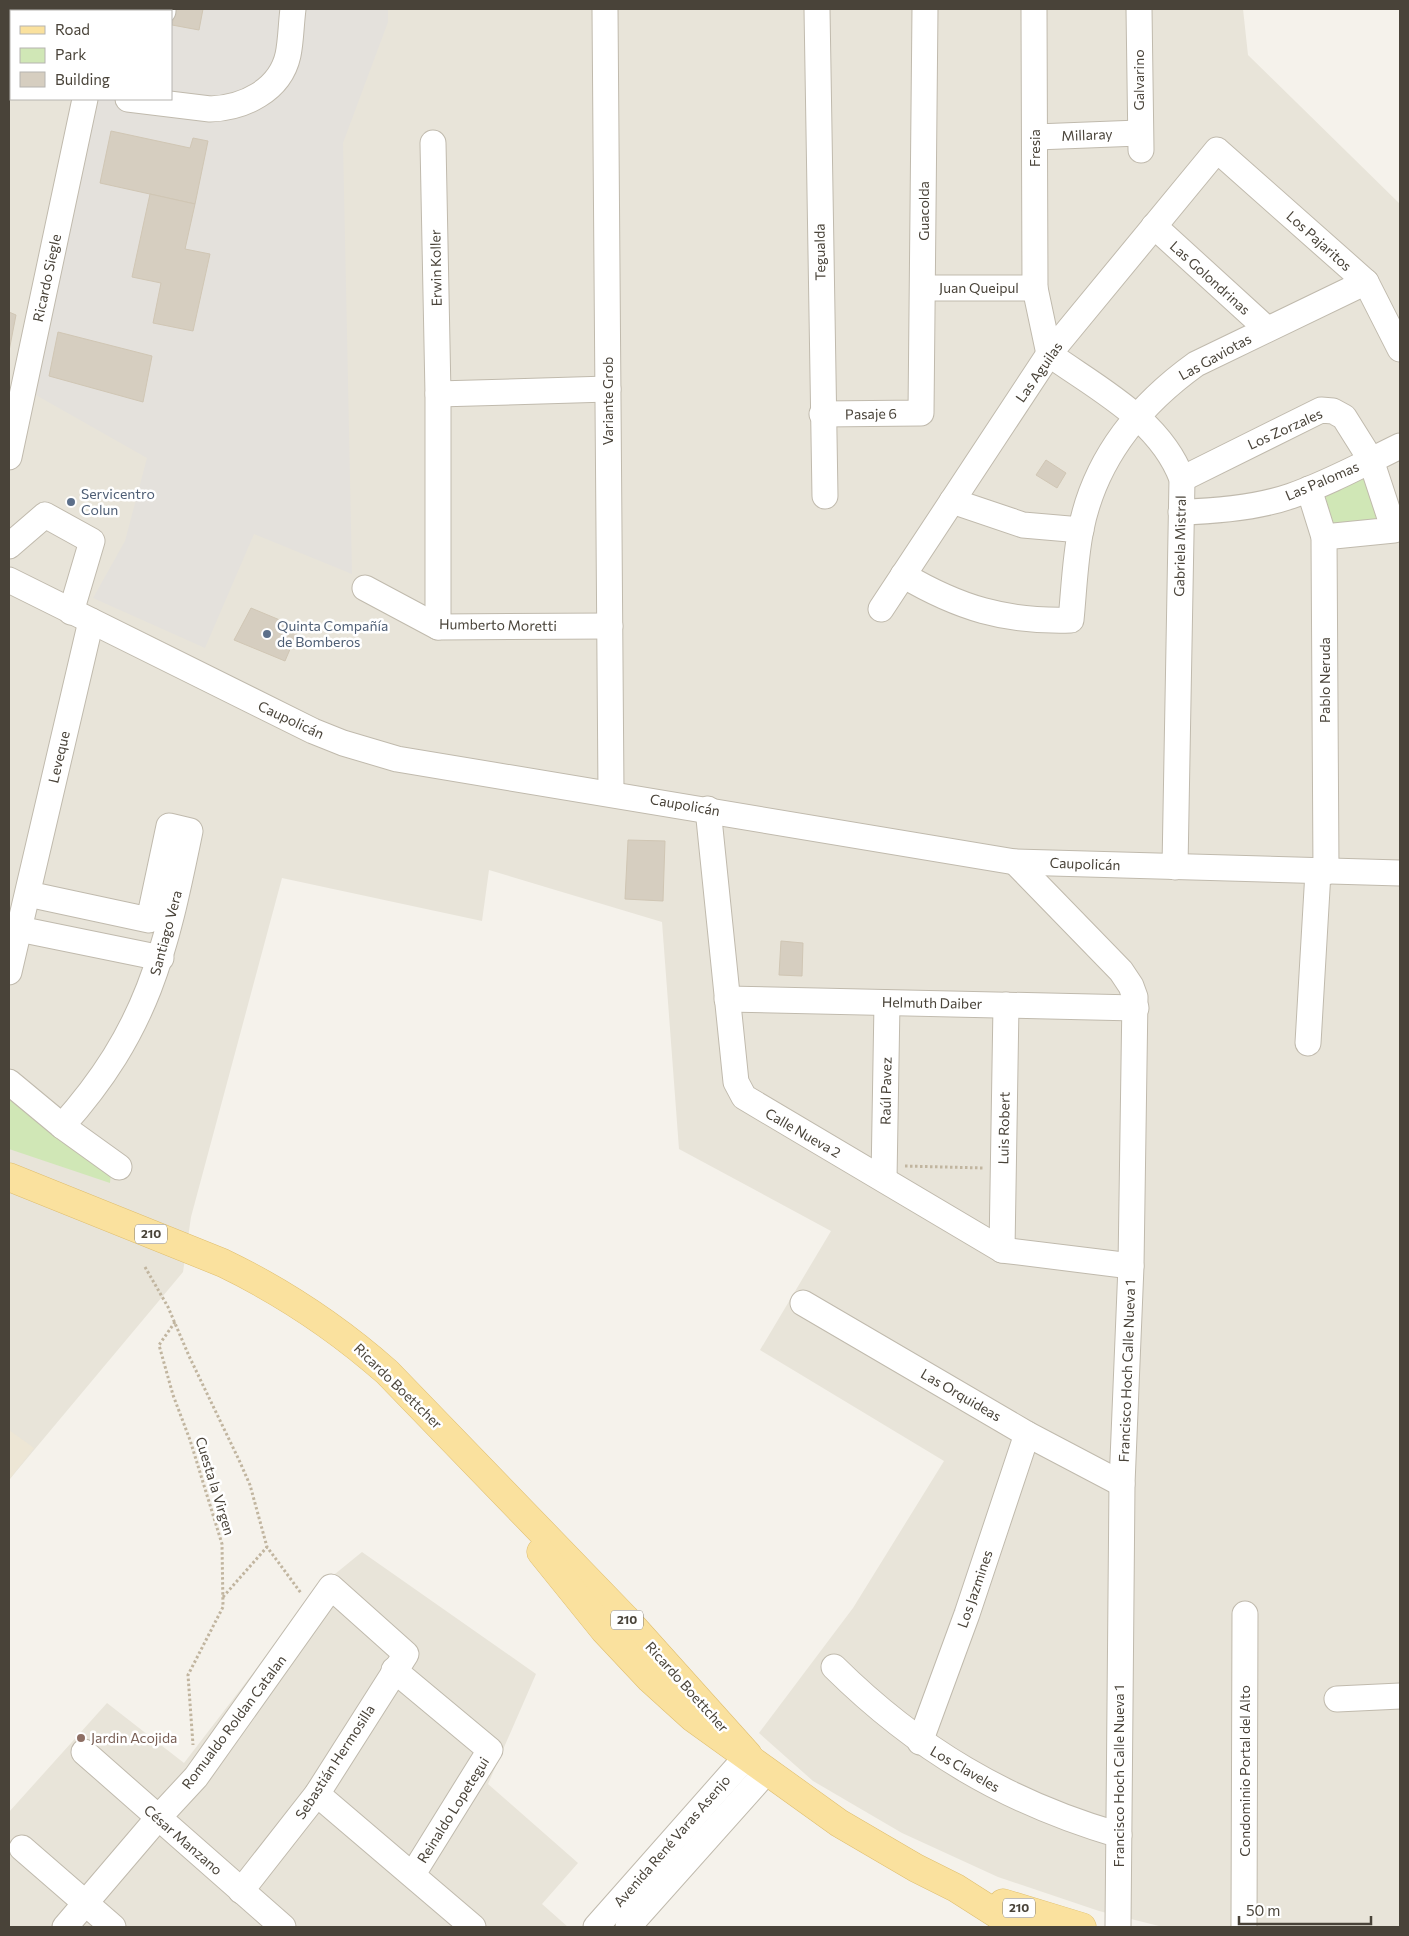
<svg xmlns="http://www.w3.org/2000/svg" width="1409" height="1936" font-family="Commissioner,sans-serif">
<rect width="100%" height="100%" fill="#f5f2eb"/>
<g fill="#e8e4d9" fill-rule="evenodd">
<path d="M9 9H1243L1248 55 1400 204V1927H1163L1099 1911 998 1877 902 1833 813 1781 759 1733 853 1608 944 1461 760 1350 831 1231 679 1149 662 922 489 870 482 921 282 878 191 1217 183 1272 9 1480ZM11 11H171V99H11Z"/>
<path d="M362 1552 536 1674 488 1784 578 1863 542 1904 568 1927H9V1812L107 1703 184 1763 319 1587Z"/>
</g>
<path fill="#e4e1dc" d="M116 9H388V22L343 143 352 574 254 534 205 648 93 598 125 541 147 458 34 394 97 99H171V11H116Z"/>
<path fill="#ede6d5" d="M9 1430 34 1448 9 1480Z"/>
<g fill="#d0e7b6">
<path d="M1371 471 1388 526 1328 532 1318 495Z"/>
<path d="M9 1089 111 1171 110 1183 9 1149Z"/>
</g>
<g fill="#d6cec0" stroke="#d0c6b4">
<path d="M11 9H47L46 11H11V21H9Z"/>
<path d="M175 9H203L199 30 172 25Z"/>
<path d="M111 131 190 148 193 138 208 141 195 204 100 183Z"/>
<path d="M150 194 195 204 185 249 210 254 193 331 153 323 161 283 132 277Z"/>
<path d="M9 312 16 315 9 351Z"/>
<path d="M58 332 152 356 143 402 49 376Z"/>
<path d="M1046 460 1066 473 1057 488 1036 475Z"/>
<path d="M251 608 299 628 285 661 234 640Z"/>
<path d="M628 840 665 841 663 901 625 899Z"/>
<path d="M781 941 803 943 802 976 779 975Z"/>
</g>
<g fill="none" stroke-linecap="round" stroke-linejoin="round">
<defs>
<g id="minor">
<path d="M605 9 611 793"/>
<path d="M817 9 825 496"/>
<path d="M1034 9 1035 288 1049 354C1098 389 1160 420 1182 479L1175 867"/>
<path d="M1139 9 1141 150"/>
<path d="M103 11 104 9"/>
<path d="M163 11V9"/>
<path d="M128 99 210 109C243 108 280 91 288 55 291 41 291 24 293 9"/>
<path d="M1036 137 1139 133"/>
<path d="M433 143 438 394V627"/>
<path d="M1154 226 1267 329"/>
<path d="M924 288H1035"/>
<path d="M438 394 608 389"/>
<path d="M822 414 921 413 925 9"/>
<path d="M9 457 85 99"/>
<path d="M1182 479 1321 410 1333 411 1344 417 1371 460 1394 530 1324 537"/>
<path d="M1309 489 1324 537 1326 872"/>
<path d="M952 501 1023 525 1081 530"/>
<path d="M1181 512C1218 511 1256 508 1291 496 1329 483 1365 463 1400 446"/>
<path d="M9 546 45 515 92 541 71 612"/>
<path d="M903 575C959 608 1005 622 1071 620 1074 590 1075 558 1081 529 1095 459 1139 405 1196 364L1366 282"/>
<path d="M9 580 313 731 343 743 397 759 1015 862 1400 873"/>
<path d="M365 588 438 627 610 626"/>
<path d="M881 609 1049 354 1217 150 1366 282 1400 349"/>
<path d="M708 809 736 1082 744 1097 1002 1250 1131 1266"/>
<path d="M1015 862 1121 971 1131 986 1135 997 1131 1266 1122 1484 1118 1927"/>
<path d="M28 894 149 920 169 826 190 831C165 953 148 1030 62 1126"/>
<path d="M19 929 161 958"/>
<path d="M9 972 91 621"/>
<path d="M727 999 1136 1008"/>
<path d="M1308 1043 1318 872"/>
<path d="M9 1082 62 1126 119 1167"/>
<path d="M884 1179 887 1003"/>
<path d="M1002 1250 1006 1005"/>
<path d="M803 1303 1027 1434 1122 1484"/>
<path d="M834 1667C917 1749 1006 1802 1119 1835"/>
<path d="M394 1670 490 1750 413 1874"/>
<path d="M1337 1699 1400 1696"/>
<path d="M920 1742 967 1614 1027 1434"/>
<path d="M84 1752 283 1927"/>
<path d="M317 1794 473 1927"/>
<path d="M22 1848 113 1927"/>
<path d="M65 1927 158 1818 196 1777 331 1587 406 1654 317 1794 241 1891"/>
<path d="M596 1927 748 1755"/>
<path d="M628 1927 767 1771"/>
<path d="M1244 1927 1245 1614"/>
</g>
<g id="major">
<path d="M9 1177 223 1263C283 1292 336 1327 387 1372L625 1618 748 1755"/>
<path d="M541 1552 604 1630 650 1679 693 1718 839 1823 916 1868 956 1888 1003 1918 1024 1927"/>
<path d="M1003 1903 1082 1927"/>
</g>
</defs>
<use href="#minor" stroke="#c0baad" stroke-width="27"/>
<use href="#major" stroke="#dfbe6e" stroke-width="29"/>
<g stroke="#c1b59f" stroke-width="3" stroke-dasharray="2.5 2.5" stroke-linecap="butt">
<path d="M905 1166 984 1168"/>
<path d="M145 1267 168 1307 189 1356 239 1460 250 1485 267 1547 301 1593"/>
<path d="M175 1322 159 1345 173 1395 190 1440 222 1544 223 1607 188 1675 193 1745"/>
<path d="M223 1597 267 1547"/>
</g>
<use href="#minor" stroke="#fff" stroke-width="25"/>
<use href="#major" stroke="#fae19e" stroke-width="28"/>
</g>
<g fill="#5c6f8a" stroke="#fff" stroke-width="2">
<circle cx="71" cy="502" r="5"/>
<circle cx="267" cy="634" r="5"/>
</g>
<circle fill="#8d6e63" stroke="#fff" stroke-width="2" cx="81" cy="1738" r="5"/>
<g text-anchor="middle" stroke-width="5" stroke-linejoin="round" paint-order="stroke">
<g fill="#fff" stroke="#807b74" stroke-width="1">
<rect x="135" y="1224.5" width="32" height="19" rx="4"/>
<rect x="611" y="1610.5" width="32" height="19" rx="4"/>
<rect x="1003" y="1898.5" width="32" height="19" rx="4"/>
</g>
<g font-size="12" font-weight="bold" fill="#494339">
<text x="151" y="1238">210</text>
<text x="627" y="1624">210</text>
<text x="1019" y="1912">210</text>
</g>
<g font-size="14" fill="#494339" stroke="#fff">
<text transform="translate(1139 80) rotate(-90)" y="5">Galvarino</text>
<text transform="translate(1087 135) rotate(-2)" y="5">Millaray</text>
<text transform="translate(1035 148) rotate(-90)" y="5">Fresia</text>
<text transform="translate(924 211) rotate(-90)" y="5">Guacolda</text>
<text transform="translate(1319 241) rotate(42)" y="5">Los Pajaritos</text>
<text transform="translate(820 252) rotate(-91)" y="5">Tegualda</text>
<text transform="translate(436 268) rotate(-91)" y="5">Erwin Koller</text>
<text transform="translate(47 278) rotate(-78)" y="5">Ricardo Siegle</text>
<text transform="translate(1210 278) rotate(42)" y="5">Las Golondrinas</text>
<text x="979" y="293">Juan Queipul</text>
<text transform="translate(1215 357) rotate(-29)" y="5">Las Gaviotas</text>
<text transform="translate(1039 372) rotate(-55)" y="5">Las Aguilas</text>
<text transform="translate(608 401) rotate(-90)" y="5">Variante Grob</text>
<text transform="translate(871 414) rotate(-1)" y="5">Pasaje 6</text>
<text transform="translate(1285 429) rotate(-24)" y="5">Los Zorzales</text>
<text transform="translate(1322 481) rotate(-23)" y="5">Las Palomas</text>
<text transform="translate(1180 546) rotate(-89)" y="5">Gabriela Mistral</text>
<text transform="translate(498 625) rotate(1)" y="5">Humberto Moretti</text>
<text transform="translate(1325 680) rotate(-90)" y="5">Pablo Neruda</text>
<text transform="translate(291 720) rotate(25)" y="5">Caupolicán</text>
<text transform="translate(59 757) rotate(-77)" y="5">Leveque</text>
<text transform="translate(685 805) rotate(10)" y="5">Caupolicán</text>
<text transform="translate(1085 864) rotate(2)" y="5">Caupolicán</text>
<text transform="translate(166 933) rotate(-75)" y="5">Santiago Vera</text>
<text transform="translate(932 1003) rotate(1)" y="5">Helmuth Daiber</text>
<text transform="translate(886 1091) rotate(-89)" y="5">Raúl Pavez</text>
<text transform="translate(1004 1128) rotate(-89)" y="5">Luis Robert</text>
<text transform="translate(803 1133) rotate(30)" y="5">Calle Nueva 2</text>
<text transform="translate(1127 1371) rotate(-88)" y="5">Francisco Hoch Calle Nueva 1</text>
<text transform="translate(398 1386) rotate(44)" y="5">Ricardo Boettcher</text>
<text transform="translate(961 1395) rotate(30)" y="5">Las Orquideas</text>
<text transform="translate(215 1486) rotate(73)" y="5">Cuesta la Virgen</text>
<text transform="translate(975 1589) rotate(-71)" y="5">Los Jazmines</text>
<text transform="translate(687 1687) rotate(48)" y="5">Ricardo Boettcher</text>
<text transform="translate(234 1722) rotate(-53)" y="5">Romualdo Roldan Catalan</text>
<text transform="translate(335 1762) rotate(-57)" y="5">Sebastián Hermosilla</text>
<text transform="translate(965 1769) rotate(30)" y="5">Los Claveles</text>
<text transform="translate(1245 1771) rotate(-90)" y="5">Condominio Portal del Alto</text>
<text transform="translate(1119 1776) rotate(-90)" y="5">Francisco Hoch Calle Nueva 1</text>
<text transform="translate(453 1810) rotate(-58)" y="5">Reinaldo Lopetegui</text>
<text transform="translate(183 1840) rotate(41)" y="5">César Manzano</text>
<text transform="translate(672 1841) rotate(-49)" y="5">Avenida René Varas Asenjo</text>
</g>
<g font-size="14" fill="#4e5e75" stroke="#fff" text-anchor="start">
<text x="81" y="499">Servicentro<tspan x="81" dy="16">Colun</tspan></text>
<text x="277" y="631">Quinta Compañía<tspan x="277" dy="16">de Bomberos</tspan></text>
</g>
<g font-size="14" fill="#785e54" stroke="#fff" text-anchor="start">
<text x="91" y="1743">Jardin Acojida</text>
</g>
</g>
<rect width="1409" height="1936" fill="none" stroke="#494339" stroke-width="20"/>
<rect x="10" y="10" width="162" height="90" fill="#ffffff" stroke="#b6b4b0"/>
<rect x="20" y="26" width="25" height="8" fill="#fae19e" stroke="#b6b4b0"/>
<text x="55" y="35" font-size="15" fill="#494339">Road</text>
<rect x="20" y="48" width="25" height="15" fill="#d0e7b6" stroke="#b6b4b0"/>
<text x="55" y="60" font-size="15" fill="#494339">Park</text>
<rect x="20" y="72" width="25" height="15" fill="#d6cec0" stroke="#b6b4b0"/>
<text x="55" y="85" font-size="15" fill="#494339">Building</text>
<path d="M1239 1916v8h132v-8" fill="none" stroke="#494339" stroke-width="2.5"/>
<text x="1246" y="1916" font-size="15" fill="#494339" stroke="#ffffff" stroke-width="4" paint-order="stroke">50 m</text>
</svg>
